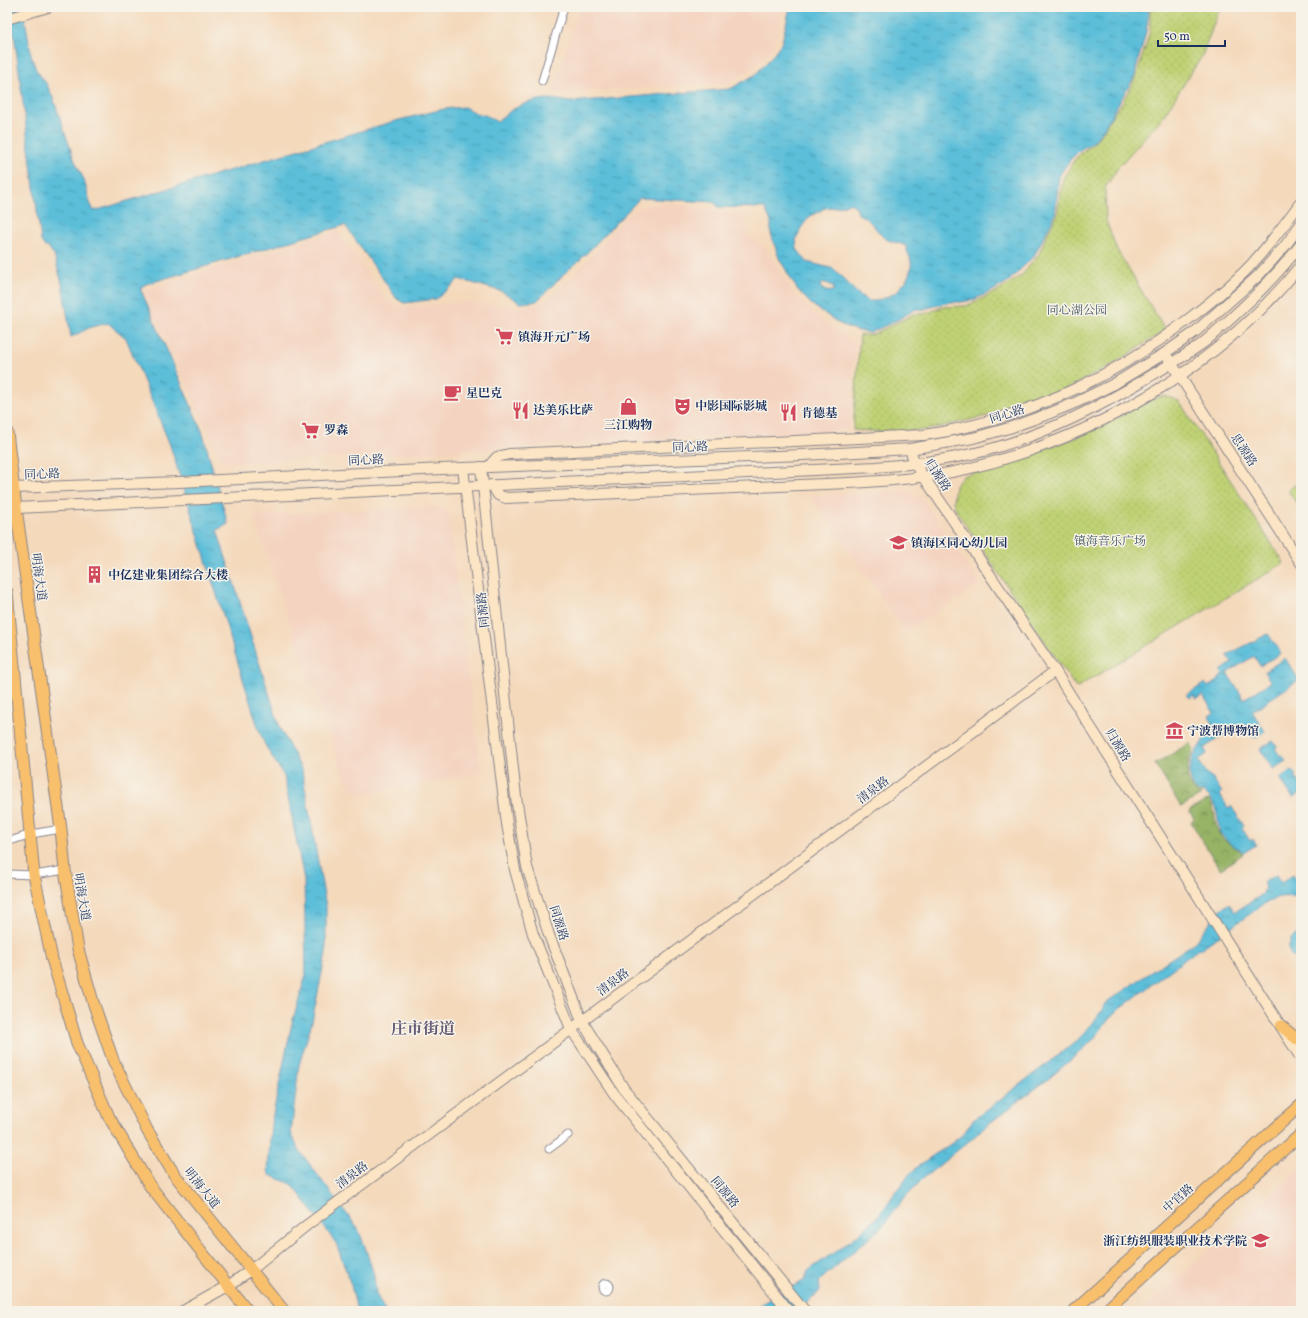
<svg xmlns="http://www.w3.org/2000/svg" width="1308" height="1318" font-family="Vollkorn,'Noto Serif SC',serif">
<defs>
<pattern id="forest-crowns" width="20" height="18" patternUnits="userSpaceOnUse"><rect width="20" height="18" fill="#97b366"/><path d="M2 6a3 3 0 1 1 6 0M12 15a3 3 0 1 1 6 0" fill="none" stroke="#7a9257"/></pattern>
<pattern id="park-dots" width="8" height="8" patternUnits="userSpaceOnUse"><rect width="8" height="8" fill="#bfd174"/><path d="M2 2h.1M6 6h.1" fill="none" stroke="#a4b467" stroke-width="1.8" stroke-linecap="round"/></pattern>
<pattern id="water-ripples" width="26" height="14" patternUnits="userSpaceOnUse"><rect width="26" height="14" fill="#5bbed9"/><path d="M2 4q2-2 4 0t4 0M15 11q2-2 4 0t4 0" fill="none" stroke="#4a9bb3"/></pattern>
</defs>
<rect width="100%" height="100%" fill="#f7f3e8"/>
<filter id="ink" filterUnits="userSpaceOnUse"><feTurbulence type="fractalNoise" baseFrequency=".025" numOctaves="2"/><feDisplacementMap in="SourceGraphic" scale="8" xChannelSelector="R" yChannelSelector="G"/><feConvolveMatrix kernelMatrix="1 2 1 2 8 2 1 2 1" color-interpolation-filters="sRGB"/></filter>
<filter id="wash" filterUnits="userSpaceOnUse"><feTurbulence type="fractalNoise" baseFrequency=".012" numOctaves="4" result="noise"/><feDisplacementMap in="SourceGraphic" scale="16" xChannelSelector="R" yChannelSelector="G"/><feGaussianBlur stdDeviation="0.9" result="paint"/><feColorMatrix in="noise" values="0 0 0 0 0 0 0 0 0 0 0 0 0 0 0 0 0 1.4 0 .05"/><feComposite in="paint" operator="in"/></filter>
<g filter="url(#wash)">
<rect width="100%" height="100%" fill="#f4d9bb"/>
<g fill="#f4d3c0">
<path d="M579 7H783L778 31 772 47 758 64 728 83 553 93Z"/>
<path d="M669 203 740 215 745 219 748 236 765 247 795 295 819 318 855 344 851 418 848 430 222 463 143 290 337 231 385 299 396 304 407 307 468 302 517 307 542 303 572 277 625 217 645 205Z"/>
<path d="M907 491 924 501 980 584 905 632 811 496Z"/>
<path d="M439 507 448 512 481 773 360 794 350 788 345 779 273 576 254 515Z"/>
<path d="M1301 1170V1311H1142L1296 1172Z"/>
</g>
<path fill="#bfd174" stroke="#6d8069" d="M1301 481V510L1288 490Z"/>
<g fill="url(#forest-crowns)" stroke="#597162">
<path d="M1190 743 1194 749C1186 766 1182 783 1201 795L1181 807 1155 764Z"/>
<path d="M1209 799C1217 811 1213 821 1219 833 1225 845 1237 845 1243 854L1221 869 1219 868 1191 822 1194 818 1189 811Z"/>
</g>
<g fill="url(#park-dots)" stroke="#6d8069">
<path d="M1150 7H1220L1202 56 1162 118 1119 166 1105 188 1106 221 1117 250 1165 330 1115 363 1073 386 1032 404 991 415 926 430 889 432 853 430 860 335H872L914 314H924L943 307 966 306 1000 290 1022 275 1039 254 1047 234 1057 215 1063 178 1075 159 1083 151 1092 145 1103 131 1112 116 1122 103 1136 77 1150 31Z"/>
<path d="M1165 396 1179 401 1284 563 1076 688 957 512 953 501 955 486 963 476 988 468 1078 437 1153 399Z"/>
</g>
<g fill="url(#water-ripples)" stroke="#3b769c" fill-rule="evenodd">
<path d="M9 7H23L31 54 36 70 46 83 53 98 74 159 84 180 90 203 94 211 395 121 444 109 464 107 478 114 485 115 497 122C511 108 528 100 548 99 555 99 563 101 570 102L730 89 755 75 769 60 782 42 790 7H1148C1150 31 1138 53 1135 76L1102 131 1092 143 1081 149 1069 161 1059 176 1055 215 1034 256 1009 281 994 290 973 300 961 302H949L924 309H916L899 319 870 333 855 330 840 324 811 304 797 289 779 258 771 234V222L765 208 718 207 714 202 640 198 578 262 570 268 537 301 521 303 501 291 458 279 455 283 436 299 404 303 397 299 345 225 146 284 140 288 202 431 228 524 217 530 280 728 302 771 326 907V953L312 1022 299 1065 291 1133 299 1150 358 1229 365 1247 374 1275 376 1294 385 1311H357L351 1285 336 1243 292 1184 270 1175 268 1171 271 1124 292 1023 306 975 304 880 284 776 265 745 258 727 170 445 126 338 108 323 91 327 71 337 62 283 54 255 48 247H45L41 241 15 41ZM849 203C855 205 857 207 858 214 864 216 873 224 877 230 879 232 881 235 883 237 891 243 899 242 906 246 906 252 911 256 911 262 912 268 909 275 906 281 903 285 900 286 898 291L887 297 876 301H868L857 293 834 269 807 262 797 249 796 240 801 228 809 217 825 208 841 206ZM822 283H827L833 287 834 290C828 293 825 291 820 287Z"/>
<path d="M1268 634 1281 653 1260 666 1254 656 1227 673 1244 699 1271 682 1264 672 1285 658 1299 680 1252 711 1265 731 1254 738 1246 725 1237 730 1235 728 1204 748 1207 754 1198 760 1210 778 1212 777 1222 793 1220 795 1228 808 1231 806 1244 826 1242 828 1250 841 1253 839 1256 845 1243 853 1240 849 1231 845 1220 833 1216 807 1210 798 1205 793 1197 791 1192 785 1189 772 1192 759 1213 724 1209 716 1214 713 1203 695 1196 699 1194 695 1190 698 1187 695 1205 683 1208 687 1220 679V677L1223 675 1221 671 1232 663 1227 655Z"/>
<path d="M1273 741 1277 747 1275 748 1280 756 1282 755 1286 761 1273 769 1260 749Z"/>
<path d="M1293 770 1297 776 1295 777 1300 785 1301 784V793L1293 798 1280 778Z"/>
<path d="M1276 875 1281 883 1293 875 1301 887V900L1295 896 1279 897 1264 904 1203 947 1197 950 1113 1014 1097 1035 1086 1047 1047 1080 983 1128 974 1137 926 1176 906 1196 881 1228 819 1281 820 1291 798 1311H752L761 1304 805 1280 808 1271C830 1255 854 1240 873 1221 889 1205 899 1183 915 1169 929 1156 948 1148 962 1135 966 1131 969 1125 973 1120L1077 1041 1093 1023 1108 1001 1194 943 1216 915 1221 909 1229 904 1235 912 1263 894 1265 887 1263 883Z"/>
<path d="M1301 931V961L1291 955 1288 949 1291 939Z"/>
</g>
</g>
<g filter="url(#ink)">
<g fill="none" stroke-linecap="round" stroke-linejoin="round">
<defs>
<g id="street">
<path d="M542 81 564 7"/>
<path d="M7 842 31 834 61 829"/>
<path d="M7 874 34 875 65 870"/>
<path d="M549 1149 568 1135"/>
<circle cx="606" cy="1287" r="4"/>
</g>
<g id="secondary">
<path d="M7 19 48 7"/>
<path d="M1168 358 1301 563"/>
<path d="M910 449 915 464 1055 671 1301 1058"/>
<path d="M481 467 516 797 527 867 549 935 582 1021 624 1089 805 1311"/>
<path d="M488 467 497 457 509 454 924 435C1021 421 1113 378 1190 318 1211 302 1232 285 1250 266 1268 246 1285 224 1301 202"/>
<path d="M463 468 507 824 515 870 533 934 571 1029 615 1095 789 1311"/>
<path d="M492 485 498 495 506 498C597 494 688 490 778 486 841 483 906 483 967 469 1095 438 1218 368 1301 265"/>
<path d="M7 490 13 488 179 482 463 468 803 455 910 449 973 438 1009 428 1048 414 1077 402 1114 384 1165 353 1195 332 1258 276 1285 246 1301 224"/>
<path d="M7 500 16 508 876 467C917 464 959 459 998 447 1048 432 1095 409 1139 383 1160 370 1182 358 1203 343 1211 337 1218 329 1226 323 1253 299 1279 273 1301 244"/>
<path d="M183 1311 228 1286 251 1270 307 1225 1055 671"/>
</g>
<g id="primary">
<path d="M7 432 16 508 61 829 65 870 78 949 93 1002 113 1060 147 1130 174 1174 284 1311"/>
<path d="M7 592 34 875 52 959 77 1043 109 1117 150 1186 248 1311"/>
<path d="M1281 1026 1297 1039 1301 1040"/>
<path d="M1073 1311 1301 1105"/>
<path d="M1105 1311 1301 1134"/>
</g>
</defs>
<use href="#street" stroke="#88848c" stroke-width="9"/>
<use href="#secondary" stroke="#88848c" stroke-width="12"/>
<use href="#primary" stroke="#88848c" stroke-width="13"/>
<use href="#street" stroke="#fff" stroke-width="7"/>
<use href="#secondary" stroke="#fce5c4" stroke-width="10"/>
<use href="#primary" stroke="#f8bf6c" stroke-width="11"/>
</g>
</g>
<defs>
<symbol id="supermarket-bare" viewBox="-9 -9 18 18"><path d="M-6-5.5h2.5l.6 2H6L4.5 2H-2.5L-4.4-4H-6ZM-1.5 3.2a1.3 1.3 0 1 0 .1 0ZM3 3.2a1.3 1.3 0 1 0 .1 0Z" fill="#d1495b" stroke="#f7f3e8" stroke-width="2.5" paint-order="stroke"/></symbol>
<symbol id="cafe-bare" viewBox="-9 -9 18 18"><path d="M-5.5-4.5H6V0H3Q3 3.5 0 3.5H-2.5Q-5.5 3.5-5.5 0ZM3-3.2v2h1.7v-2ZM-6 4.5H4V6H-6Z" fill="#d1495b" stroke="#f7f3e8" stroke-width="2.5" paint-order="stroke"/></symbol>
<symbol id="shop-bare" viewBox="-9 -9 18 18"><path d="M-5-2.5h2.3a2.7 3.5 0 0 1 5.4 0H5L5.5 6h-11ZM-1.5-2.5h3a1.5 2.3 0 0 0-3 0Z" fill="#d1495b" stroke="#f7f3e8" stroke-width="2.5" paint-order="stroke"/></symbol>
<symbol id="theatre-bare" viewBox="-9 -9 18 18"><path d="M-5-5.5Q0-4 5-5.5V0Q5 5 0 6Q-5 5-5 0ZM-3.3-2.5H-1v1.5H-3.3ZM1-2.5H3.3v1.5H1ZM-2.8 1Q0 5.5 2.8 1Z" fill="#d1495b" stroke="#f7f3e8" stroke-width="2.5" paint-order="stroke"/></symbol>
<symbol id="restaurant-bare" viewBox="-9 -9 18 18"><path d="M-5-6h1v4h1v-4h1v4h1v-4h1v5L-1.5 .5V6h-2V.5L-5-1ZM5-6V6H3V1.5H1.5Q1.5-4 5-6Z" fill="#d1495b" stroke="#f7f3e8" stroke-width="2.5" paint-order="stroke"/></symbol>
<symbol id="school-bare" viewBox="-9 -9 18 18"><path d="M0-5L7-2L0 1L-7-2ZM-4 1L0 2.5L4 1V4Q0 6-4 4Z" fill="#d1495b" stroke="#f7f3e8" stroke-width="2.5" paint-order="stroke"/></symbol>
<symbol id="building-bare" viewBox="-9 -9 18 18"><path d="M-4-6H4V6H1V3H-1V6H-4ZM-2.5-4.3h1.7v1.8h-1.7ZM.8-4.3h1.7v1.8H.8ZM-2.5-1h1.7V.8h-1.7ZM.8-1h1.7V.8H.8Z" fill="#d1495b" stroke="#f7f3e8" stroke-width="2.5" paint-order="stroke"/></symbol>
<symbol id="museum-bare" viewBox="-9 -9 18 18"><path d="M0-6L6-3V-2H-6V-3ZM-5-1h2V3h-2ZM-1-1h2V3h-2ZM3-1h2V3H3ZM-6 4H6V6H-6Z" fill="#d1495b" stroke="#f7f3e8" stroke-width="2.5" paint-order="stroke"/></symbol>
<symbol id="university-bare" viewBox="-9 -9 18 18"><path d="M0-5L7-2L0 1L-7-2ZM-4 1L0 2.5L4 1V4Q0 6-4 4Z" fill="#d1495b" stroke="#f7f3e8" stroke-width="2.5" paint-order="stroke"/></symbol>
</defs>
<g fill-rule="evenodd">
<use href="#supermarket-bare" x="492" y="324" width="25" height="25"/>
<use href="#cafe-bare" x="440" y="380" width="25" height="25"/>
<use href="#shop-bare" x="616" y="394" width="25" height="25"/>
<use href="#theatre-bare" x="670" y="394" width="25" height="25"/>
<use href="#restaurant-bare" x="508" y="398" width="25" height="25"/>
<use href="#restaurant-bare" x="776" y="400" width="25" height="25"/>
<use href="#supermarket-bare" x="298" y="418" width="25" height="25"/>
<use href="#school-bare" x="886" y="530" width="25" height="25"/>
<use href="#building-bare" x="82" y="562" width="25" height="25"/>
<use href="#museum-bare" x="1162" y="718" width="25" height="25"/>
<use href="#university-bare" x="1248" y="1228" width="25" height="25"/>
</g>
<g text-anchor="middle" stroke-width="3" stroke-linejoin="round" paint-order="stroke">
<g font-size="12" fill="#445864" stroke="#f7f3e8">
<text x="1077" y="314">同心湖公园</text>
<text x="1110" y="545">镇海音乐广场</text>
</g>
<g font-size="12" font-weight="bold" fill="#1b2f5e" stroke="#f7f3e8" text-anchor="start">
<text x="518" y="341">镇海开元广场</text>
<text x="466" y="397">星巴克</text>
<text x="695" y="410">中影国际影城</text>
<text x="533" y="414">达美乐比萨</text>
<text x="801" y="417">肯德基</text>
<text x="628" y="429" text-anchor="middle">三江购物</text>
<text x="324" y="434">罗森</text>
<text x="911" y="547">镇海区同心幼儿园</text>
<text x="108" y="579">中亿建业集团综合大楼</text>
<text x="1187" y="735">宁波帮博物馆</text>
<text x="1247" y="1245" text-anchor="end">浙江纺织服装职业技术学院</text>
</g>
<g font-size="12" fill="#1b2f5e" stroke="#f7f3e8">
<text transform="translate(1007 414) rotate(-18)" y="4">同心路</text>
<text transform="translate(690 447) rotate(-2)" y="4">同心路</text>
<text transform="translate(1244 450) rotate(57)" y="4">思源路</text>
<text transform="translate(366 460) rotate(-3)" y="4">同心路</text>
<text transform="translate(42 474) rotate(-2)" y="4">同心路</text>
<text transform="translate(938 475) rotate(56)" y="4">归源路</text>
<text transform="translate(39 577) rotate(82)" y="4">明海大道</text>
<text transform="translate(483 610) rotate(-96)" y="4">同源路</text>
<text transform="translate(1118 745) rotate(58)" y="4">归源路</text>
<text transform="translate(873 790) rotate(-37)" y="4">清泉路</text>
<text transform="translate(82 897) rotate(80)" y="4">明海大道</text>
<text transform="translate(559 923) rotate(72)" y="4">同源路</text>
<text transform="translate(613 982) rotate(-37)" y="4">清泉路</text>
<text transform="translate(352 1175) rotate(-37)" y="4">清泉路</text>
<text transform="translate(202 1188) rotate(51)" y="4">明海大道</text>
<text transform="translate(725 1192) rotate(51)" y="4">同源路</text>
<text transform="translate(1178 1198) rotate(-42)" y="4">中官路</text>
</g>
<g font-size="16" font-weight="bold" fill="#665b76" stroke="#f7f3e8">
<text x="423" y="1034">庄市街道</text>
</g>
</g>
<rect width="1308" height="1318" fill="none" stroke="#f7f3e8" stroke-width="24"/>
<path d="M1158 40v6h67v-6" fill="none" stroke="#1b2f5e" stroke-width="2"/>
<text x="1164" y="40" font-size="12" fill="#1b2f5e" stroke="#f7f3e8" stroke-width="3" paint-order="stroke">50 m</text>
</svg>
